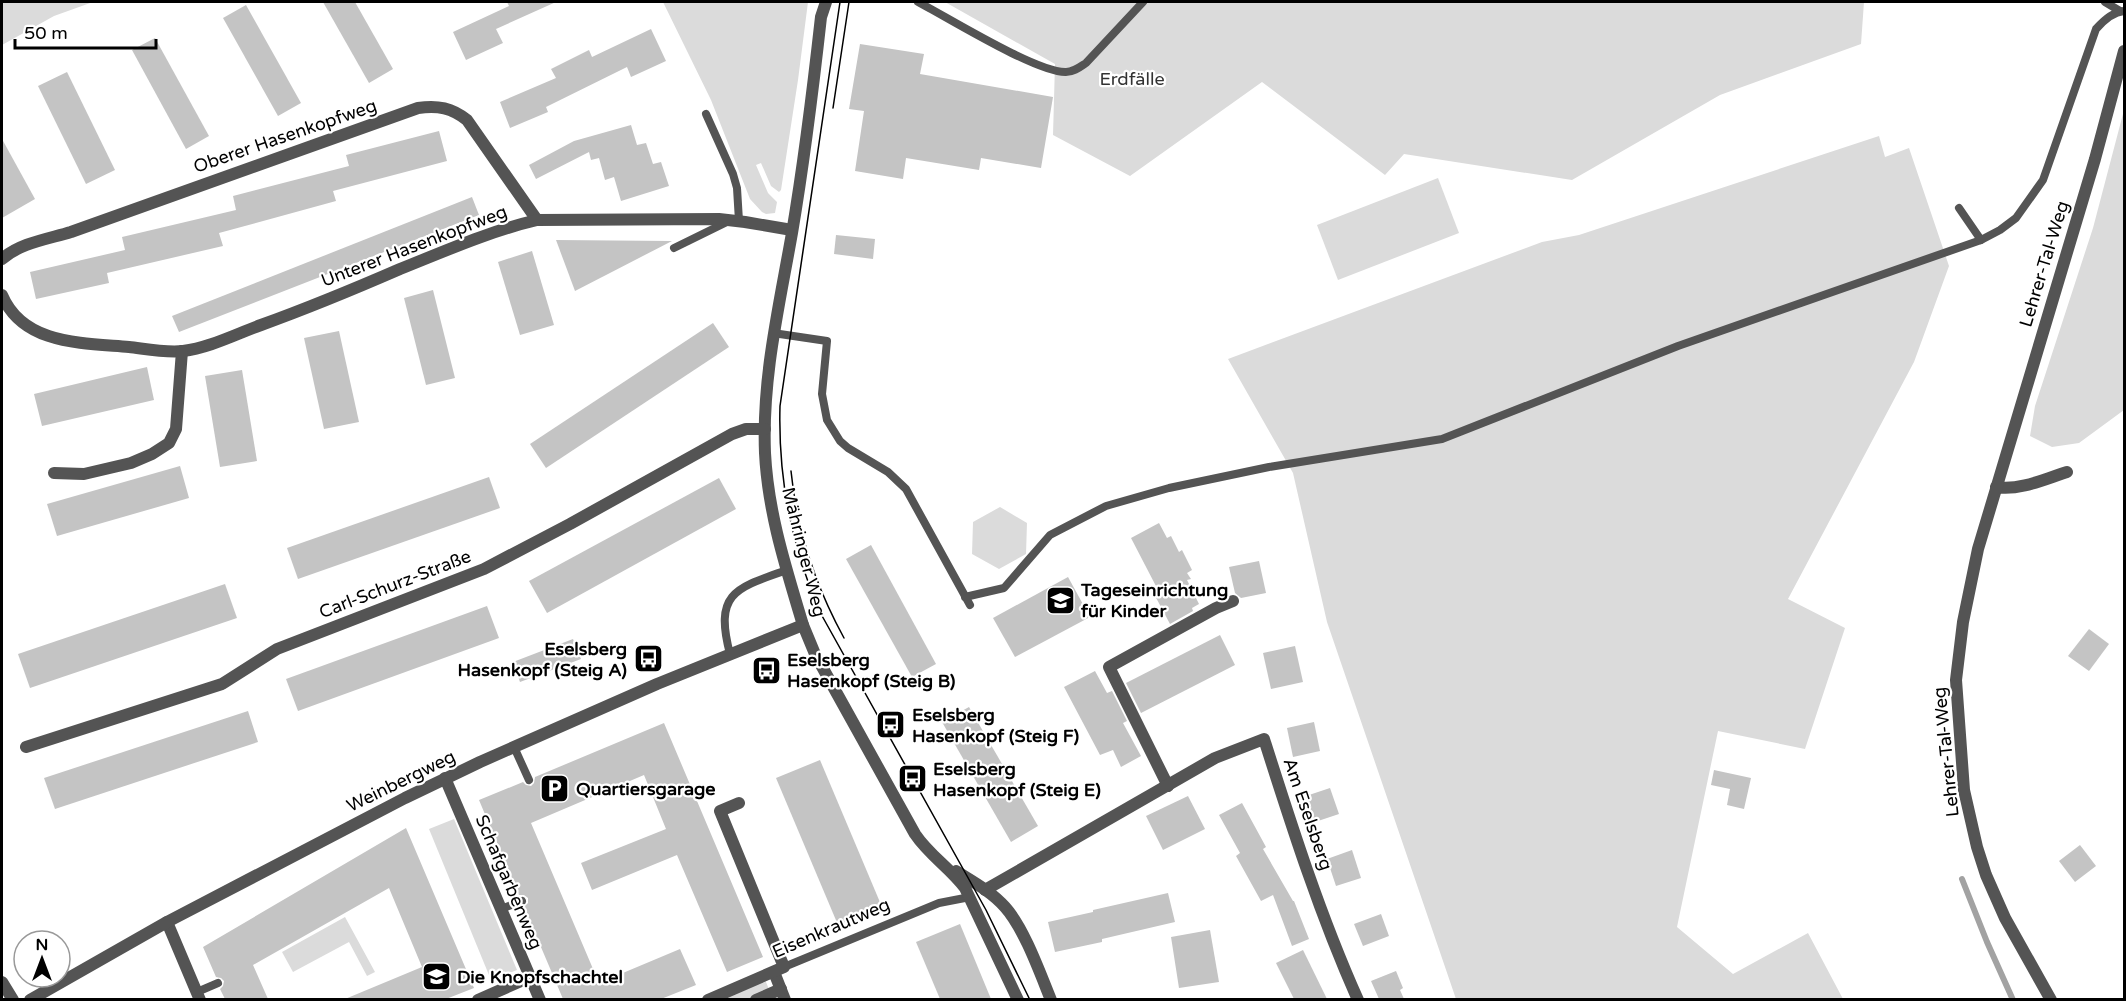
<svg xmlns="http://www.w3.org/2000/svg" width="2126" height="1001" font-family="'Varela Round',sans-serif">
<rect width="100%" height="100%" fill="#fff"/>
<g fill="#dbdbdb">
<path d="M2 2H93L54 16 2 45Z"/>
<path d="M663 2H808L798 80 781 190 779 192 771 186 761 163 756 165 768 193 777 202 775 213 766 214 762 212 750 199 711 100Z"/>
<path d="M945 2H1864L1861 44 1720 95 1572 180 1404 154 1385 175 1262 82 1130 176 1053 135 1055 64Z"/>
<path d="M2124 110V410L2079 443 2052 447 2030 436 2035 406 2093 228Z"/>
<path d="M1879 136 1885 157 1909 148 1949 266 1914 362 1788 599 1845 628 1805 749 1718 731 1677 927 1733 974 1808 933 1843 999H1456L1327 622 1293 473 1228 359 1542 242 1579 235Z"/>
<path d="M1438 178 1459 233 1338 280 1317 225Z"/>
<path d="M1000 507 1027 523 1026 554 999 569 972 554 973 522Z"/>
<path d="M454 819 517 970 491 980 429 829Z"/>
<path d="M345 917 375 972 367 976 349 942 293 972 282 952Z"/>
<path d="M764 977 770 992 753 999 710 1000Z"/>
</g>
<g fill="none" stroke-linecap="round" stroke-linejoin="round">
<path stroke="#a2a2a2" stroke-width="6" d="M1962 879 1987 942 2013 1000"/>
</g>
<g fill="#c4c4c4">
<path d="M323 2H355L393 69 369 83Z"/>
<path d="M507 2H556L496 29 503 43 466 60 453 32 509 6Z"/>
<path d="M246 5 301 103 278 116 223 18Z"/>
<path d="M651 29 666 61 631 77 627 67 546 107 548 112 510 128 500 102 556 78 551 69 589 50 592 57Z"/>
<path d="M155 38 209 136 186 149 132 50Z"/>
<path d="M860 44 924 54 920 74 1053 97 1041 168 981 158 979 170 906 158 903 179 855 171 864 111 849 109Z"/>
<path d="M67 72 115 170 86 184 38 86Z"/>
<path d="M631 125 637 145 646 143 653 164 661 162 669 186 621 201 614 177 605 180 599 158 591 160 589 152 536 179 529 165 574 141Z"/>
<path d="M439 131 447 161 333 191 336 201 219 233 223 246 107 273 109 283 36 299 30 272 125 250 122 237 236 210 233 196 349 166 346 155Z"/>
<path d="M2 139 35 199 2 218Z"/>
<path d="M472 197 479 215 179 332 172 316Z"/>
<path d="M836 235 875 239 873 259 834 254Z"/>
<path d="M556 240 672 241 575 291Z"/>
<path d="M532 251 554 325 520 335 498 262Z"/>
<path d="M433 290 455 378 426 385 404 298Z"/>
<path d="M713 323 729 347 546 468 530 444Z"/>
<path d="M339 331 359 422 324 429 304 338Z"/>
<path d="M147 367 154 400 42 426 34 394Z"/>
<path d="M242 370 257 461 220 467 205 376Z"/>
<path d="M180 466 189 498 57 536 47 504Z"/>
<path d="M489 477 500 508 298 579 287 548Z"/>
<path d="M719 478 736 509 547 613 529 581Z"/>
<path d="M1159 523 1167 538 1171 536 1179 552 1182 550 1192 570 1187 573 1191 579 1187 580 1199 604 1192 608 1193 611 1170 624 1153 592 1158 590 1131 538Z"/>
<path d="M871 545 936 664 912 677 846 559Z"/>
<path d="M1259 561 1266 593 1241 598 1235 593 1229 567Z"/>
<path d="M1068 577 1090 617 1015 657 993 618Z"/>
<path d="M225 584 237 618 30 688 18 654Z"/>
<path d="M487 606 499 638 298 711 286 679Z"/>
<path d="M2089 629 2109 644 2089 671 2068 656Z"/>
<path d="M1220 635 1235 665 1141 713 1126 683Z"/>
<path d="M573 639 581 659 520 682 513 662Z"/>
<path d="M1295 646 1303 682 1271 689 1263 653Z"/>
<path d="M1095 671 1107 693 1112 691 1127 721 1123 723 1141 756 1121 767 1113 750 1100 755 1064 687Z"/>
<path d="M969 707 1038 826 1011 842 942 722Z"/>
<path d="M248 711 258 742 55 809 44 778Z"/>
<path d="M1314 722 1320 751 1293 757 1287 728Z"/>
<path d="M664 723 763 957 727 972 677 855 592 890 581 863 666 829 644 775 531 823 599 983 680 949 696 985 661 999H563L524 907 528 903V898L524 895H519L479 800 523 782 526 785 531 786 534 783 535 777Z"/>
<path d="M820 760 882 907 838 925 776 778Z"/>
<path d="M1714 770 1751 778 1744 809 1727 805 1730 789 1711 785Z"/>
<path d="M1330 788 1339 814 1312 823 1303 797Z"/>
<path d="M1188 796 1205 829 1163 850 1146 816Z"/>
<path d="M1242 803 1266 847 1263 849 1293 901H1294L1309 939 1292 946 1273 895 1261 901 1236 856 1240 853 1219 815Z"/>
<path d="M406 828 474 988 446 999H345L422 967 389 888 253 965 268 999H225L220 989 223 986 224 981 221 978 216 977 203 947Z"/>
<path d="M2080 845 2096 866 2075 882 2059 861Z"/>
<path d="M1352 850 1361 878 1336 886 1327 859Z"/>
<path d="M1168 893 1175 922 1102 939V942L1055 952 1048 922 1093 912V910Z"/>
<path d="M1381 914 1389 936 1363 946 1354 924Z"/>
<path d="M960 924 991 999H940L916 942Z"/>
<path d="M1210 930 1219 982 1179 988 1171 937Z"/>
<path d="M1303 950 1327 999H1294L1276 963Z"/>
<path d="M1396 971 1403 988 1400 990 1404 999H1379L1371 981Z"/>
</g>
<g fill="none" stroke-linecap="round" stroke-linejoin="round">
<g stroke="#545454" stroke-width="8">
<path d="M918 2C947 17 1037 73 1066 72 1074 72 1080 67 1086 63L1143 2"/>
<path d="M2105 2 2120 11"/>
<path d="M706 114 733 174 737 188 739 221"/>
<path d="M1959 208 1981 240"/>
<path d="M674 248 729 221"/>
<path d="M773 333 827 341 822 394 827 420 840 441 848 448 888 472 906 489 970 605"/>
<path d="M965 597 1004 588 1050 535 1106 506 1169 488 1269 467 1442 439 1678 346 1981 240 2000 230 2016 218 2043 180 2096 29C2103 21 2113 12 2124 11"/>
<path d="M730 654C714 593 735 588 787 570"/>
<path d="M514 747 529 780"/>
<path d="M501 909 522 901"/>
<path d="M784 967 939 903 970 897"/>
<path d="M197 992 218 983"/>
</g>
<path stroke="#545454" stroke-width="12" d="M478 1000 530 977"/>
<g stroke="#545454" stroke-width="12">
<path d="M2 259C20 243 48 239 71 232L418 108C438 105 452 108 467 120L537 220"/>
<path d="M2 295C23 345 83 343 129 347 146 349 166 353 183 351 209 348 236 334 261 325 308 308 354 289 400 269 445 251 490 231 537 220L719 219 745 222 792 230"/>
<path d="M54 473 84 474 131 463 152 454 169 443 176 429 182 351"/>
<path d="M1996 487C2019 491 2045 479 2067 472"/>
<path d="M803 625C786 568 768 513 765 453 762 378 779 307 792 233 804 162 813 89 821 17L826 2"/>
<path d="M26 747 222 684 277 649 484 569 570 524 732 434 746 429H765"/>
<path d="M445 778 540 1000"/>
<path d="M1168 786 1109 667 1216 608 1233 601"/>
<path d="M985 890 1215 758 1264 739C1292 827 1320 915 1358 1000"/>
<path d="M167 922 200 1000"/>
<path d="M774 972 785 1000"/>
<path d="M2 982 13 1000"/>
<path d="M708 1000 784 967 720 811 739 803"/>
<path d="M756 1000 781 989"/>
</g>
<g stroke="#545454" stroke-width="12">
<path d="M956 871C972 881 992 892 1005 907 1024 928 1040 973 1051 1000"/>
<path d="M30 1000 167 922 405 798 480 762 657 684 803 625 815 654 915 834C929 855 950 868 965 888L1018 1000"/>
<path d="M2051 1000 2005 918 1986 875 1977 847 1964 790 1956 680 1963 622 1978 549 2095 159 2124 51"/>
</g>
<g stroke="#000" stroke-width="1.5">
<path d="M840 2 780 406C778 479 791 547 821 614L986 910 1030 1000"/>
<path d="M833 108 849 2"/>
<path d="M791 471C797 531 815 585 844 638"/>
</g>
</g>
<defs>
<symbol id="school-square" viewBox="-11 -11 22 22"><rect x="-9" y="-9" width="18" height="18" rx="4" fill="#000" stroke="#fff"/><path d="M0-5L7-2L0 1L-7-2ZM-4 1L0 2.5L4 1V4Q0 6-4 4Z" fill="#fff"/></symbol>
<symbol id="bus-square" viewBox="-11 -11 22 22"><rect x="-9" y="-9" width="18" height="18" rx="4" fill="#000" stroke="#fff"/><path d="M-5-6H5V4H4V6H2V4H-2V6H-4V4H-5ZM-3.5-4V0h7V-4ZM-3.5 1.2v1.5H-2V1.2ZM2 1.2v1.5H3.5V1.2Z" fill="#fff"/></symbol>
<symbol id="parking-square" viewBox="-11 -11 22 22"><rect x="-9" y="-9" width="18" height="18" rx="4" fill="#000" stroke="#fff"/><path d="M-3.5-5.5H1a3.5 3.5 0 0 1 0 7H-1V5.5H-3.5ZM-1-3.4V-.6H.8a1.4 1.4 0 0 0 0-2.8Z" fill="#fff"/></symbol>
</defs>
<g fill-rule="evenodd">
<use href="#school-square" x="1044" y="584" width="33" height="33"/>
<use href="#bus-square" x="632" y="642" width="33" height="33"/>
<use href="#bus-square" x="750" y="654" width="33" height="33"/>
<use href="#bus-square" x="874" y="708" width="33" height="33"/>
<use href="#bus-square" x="896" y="762" width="33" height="33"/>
<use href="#parking-square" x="538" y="772" width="33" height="33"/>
<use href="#school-square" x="420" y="960" width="33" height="33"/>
</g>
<g text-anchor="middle" stroke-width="4.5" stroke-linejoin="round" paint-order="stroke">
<g font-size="18" fill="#323232" stroke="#fff">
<text x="1132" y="85">Erdfälle</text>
</g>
<g font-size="18" fill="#000" stroke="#fff">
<text transform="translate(285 136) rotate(-19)" y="6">Oberer Hasenkopfweg</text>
<text transform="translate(414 246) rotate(-21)" y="6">Unterer Hasenkopfweg</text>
<text transform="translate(2044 264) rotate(-73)" y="6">Lehrer-Tal-Weg</text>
<text transform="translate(804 552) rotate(76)" y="6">Mähringer Weg</text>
<text transform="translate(395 584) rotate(-21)" y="6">Carl-Schurz-Straße</text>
<text transform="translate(1946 752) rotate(-96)" y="6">Lehrer-Tal-Weg</text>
<text transform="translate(401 781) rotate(-26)" y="6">Weinbergweg</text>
<text transform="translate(1308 814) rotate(71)" y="6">Am Eselsberg</text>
<text transform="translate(509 882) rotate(67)" y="6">Schafgarbenweg</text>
<text transform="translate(831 928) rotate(-23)" y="6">Eisenkrautweg</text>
</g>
<g font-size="18" font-weight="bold" fill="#000" stroke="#fff" text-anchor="start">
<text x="1081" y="596">Tageseinrichtung<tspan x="1081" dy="21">für Kinder</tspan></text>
<text x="627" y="655" text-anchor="end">Eselsberg<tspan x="627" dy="21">Hasenkopf (Steig A)</tspan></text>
<text x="787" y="666">Eselsberg<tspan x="787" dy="21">Hasenkopf (Steig B)</tspan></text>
<text x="912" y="721">Eselsberg<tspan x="912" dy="21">Hasenkopf (Steig F)</tspan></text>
<text x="933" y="775">Eselsberg<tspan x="933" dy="21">Hasenkopf (Steig E)</tspan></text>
<text x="576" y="795">Quartiersgarage</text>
<text x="457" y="983">Die Knopfschachtel</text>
</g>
</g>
<rect width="2126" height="1001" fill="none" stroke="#000000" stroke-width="6"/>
<g transform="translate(42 959)"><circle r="28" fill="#ffffff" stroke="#999999" stroke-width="1.5"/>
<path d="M0-4.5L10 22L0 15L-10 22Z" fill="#000000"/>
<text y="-9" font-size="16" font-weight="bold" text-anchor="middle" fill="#000000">N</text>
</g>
<path d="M15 39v9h141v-9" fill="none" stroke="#000000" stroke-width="3"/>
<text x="24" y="39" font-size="18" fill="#000000" stroke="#ffffff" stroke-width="4.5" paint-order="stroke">50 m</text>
</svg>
